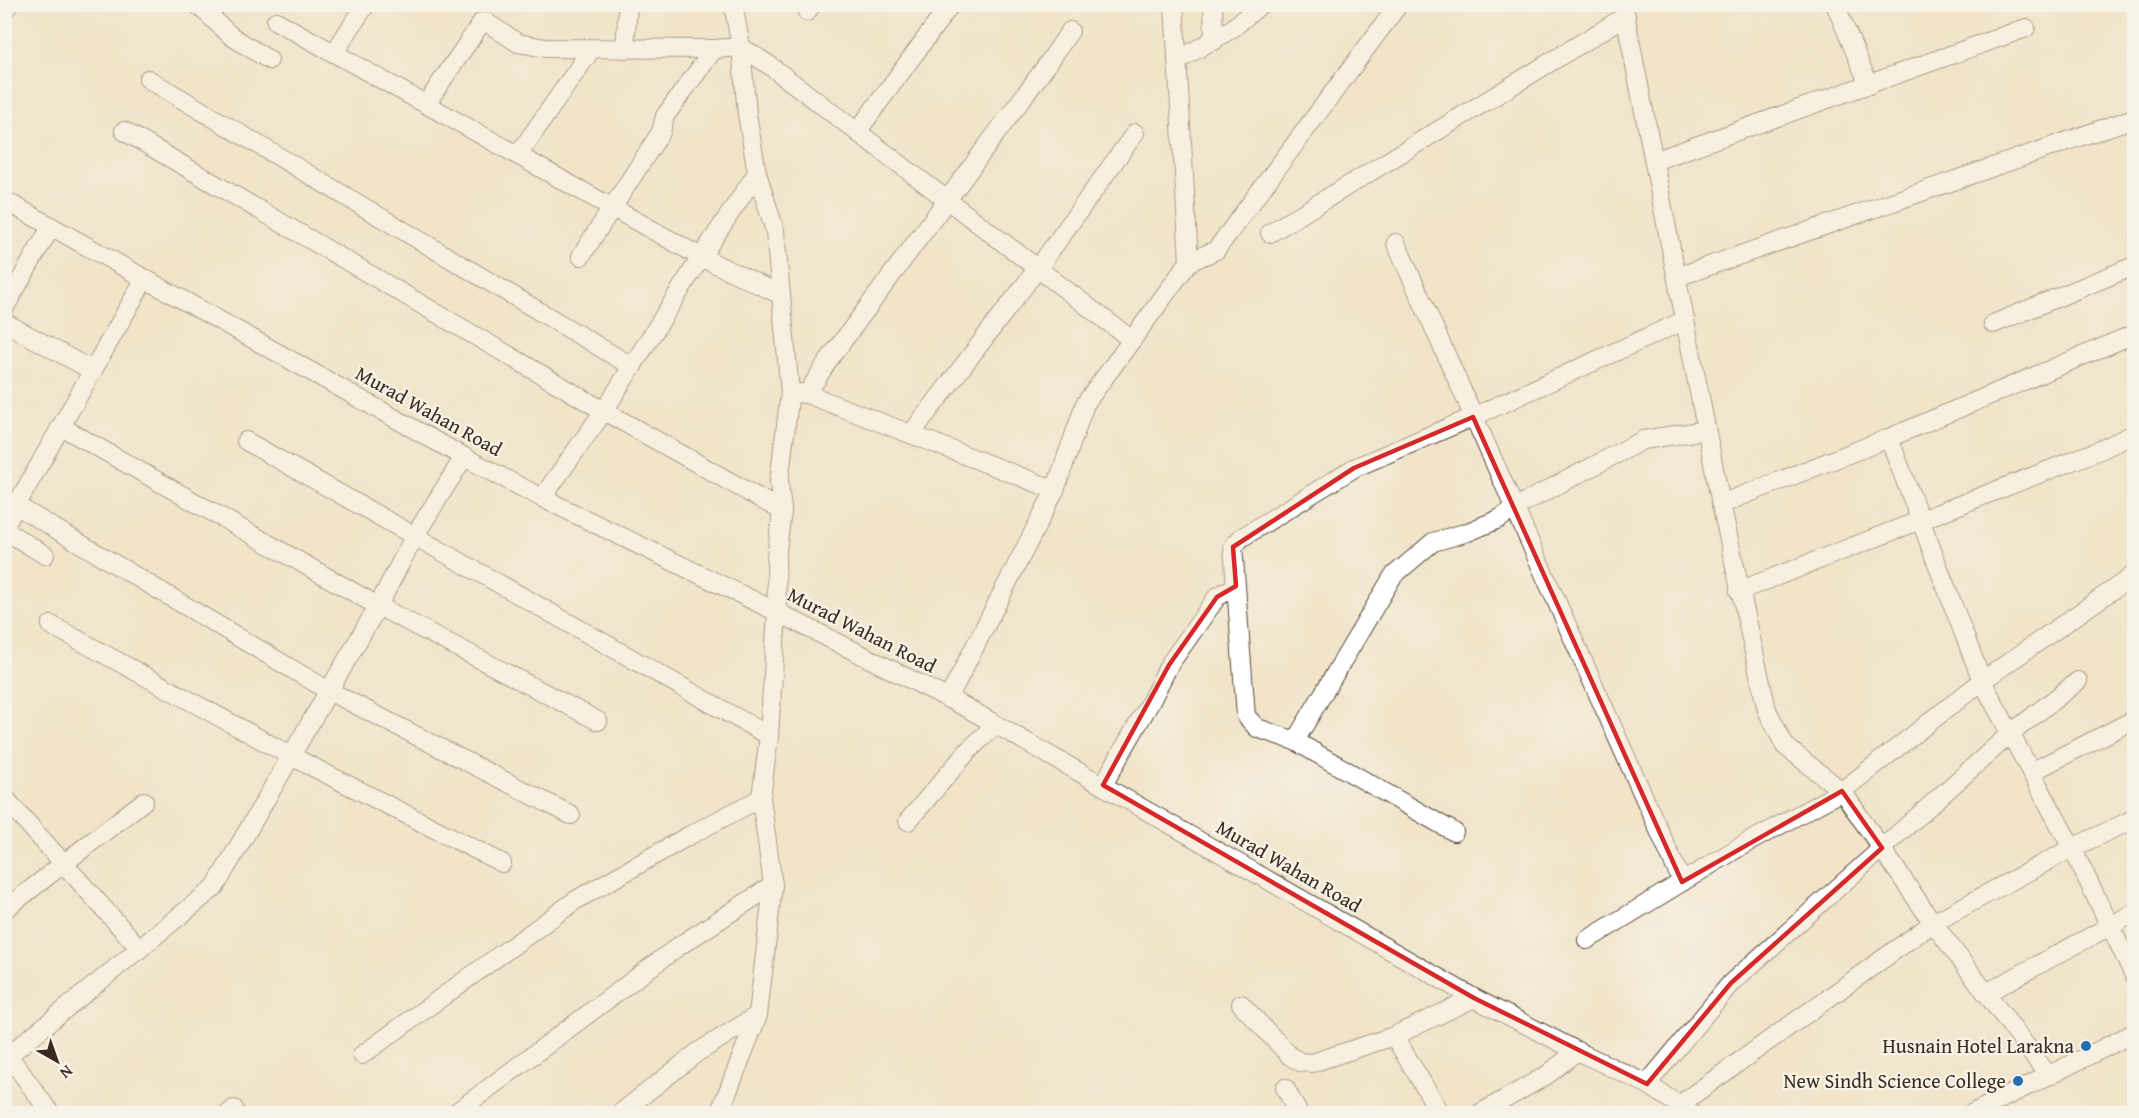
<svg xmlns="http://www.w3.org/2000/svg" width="2139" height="1118" font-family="'Gentium Book Plus',serif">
<rect width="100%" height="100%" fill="#f7f3e8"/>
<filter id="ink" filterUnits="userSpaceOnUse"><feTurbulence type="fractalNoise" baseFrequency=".0167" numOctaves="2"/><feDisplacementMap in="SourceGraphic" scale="12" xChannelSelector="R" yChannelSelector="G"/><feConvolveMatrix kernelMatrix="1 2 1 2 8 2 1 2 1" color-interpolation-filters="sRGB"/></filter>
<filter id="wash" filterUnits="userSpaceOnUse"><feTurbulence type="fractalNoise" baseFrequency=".008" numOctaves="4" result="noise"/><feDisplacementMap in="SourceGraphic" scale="24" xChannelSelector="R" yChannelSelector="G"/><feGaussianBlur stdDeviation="1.35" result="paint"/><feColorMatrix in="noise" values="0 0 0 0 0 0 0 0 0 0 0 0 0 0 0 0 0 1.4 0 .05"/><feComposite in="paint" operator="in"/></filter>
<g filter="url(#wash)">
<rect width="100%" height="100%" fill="#f1e4c9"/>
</g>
<g filter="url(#ink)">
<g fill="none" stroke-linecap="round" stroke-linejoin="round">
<defs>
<g id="minor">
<path d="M197 4 231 36 269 60"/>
<path d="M1174 4 1189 262"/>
<path d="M1213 4 1214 41"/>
<path d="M1623 4 1721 504 1767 710 1785 746 1842 791 1933 923 2048 1075"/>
<path d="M1835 4 1869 85"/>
<path d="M4 11 9 4"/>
<path d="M807 12 812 4"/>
<path d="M276 21 701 257 781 295"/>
<path d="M625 49 628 4"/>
<path d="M334 53 366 4"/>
<path d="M1177 61 1233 28 1261 4"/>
<path d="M148 79 633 367"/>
<path d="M426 104 482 22H486L518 43 546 48 714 49 741 47 769 65 1132 340"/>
<path d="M124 131 604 411 782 511"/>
<path d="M857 132 951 4"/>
<path d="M518 155 591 50"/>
<path d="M1654 161 2026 28"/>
<path d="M4 200 464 457 542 498 777 612 967 708 1474 998 1577 1051 1647 1084 1692 1114"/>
<path d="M1270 233 1626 16"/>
<path d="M1396 243 1682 882"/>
<path d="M581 256 661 132 665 116 714 49"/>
<path d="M1677 277 2134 118"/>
<path d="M4 309 51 227"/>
<path d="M4 322 93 371"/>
<path d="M1993 324 2134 266"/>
<path d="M797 393 807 394 1055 490"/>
<path d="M807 394 828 361 1047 65 1070 31"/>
<path d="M62 427 378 606 598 721"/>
<path d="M911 434 1038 268 1135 133"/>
<path d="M1889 438 1982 681 2072 848 2134 975"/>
<path d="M246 441 769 736"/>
<path d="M542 498 604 411 701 257 757 173"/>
<path d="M1721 504 1889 438 2134 334"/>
<path d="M17 506 329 691 571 815"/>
<path d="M4 527 144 280"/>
<path d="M4 530 45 555"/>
<path d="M1739 591 2100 450 2134 434"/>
<path d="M51 625 291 756 502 863"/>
<path d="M948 699 1055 490 1085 404 1189 262 1216 250 1399 4"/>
<path d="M1295 741 1393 576 1433 542 1468 532 1499 519 1525 502 1643 440 1706 430"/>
<path d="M2031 772 2134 720"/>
<path d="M1103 785 1151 701 1169 665 1217 597 1236 586"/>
<path d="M4 797 140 949"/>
<path d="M908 821 968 751 995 725"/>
<path d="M1454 832 1295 741 1257 728 1246 716 1233 547 1241 538 1354 468 1473 417 1685 320"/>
<path d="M4 910 144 801"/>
<path d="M1587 940 1738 848 1842 791 1982 681 2134 575"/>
<path d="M1986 993 2134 913"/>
<path d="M1241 1004 1290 1056 1300 1062 1312 1063 1394 1036 1474 998"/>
<path d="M1394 1036 1441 1114"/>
<path d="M362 1055 576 900 690 835 761 798"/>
<path d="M9 1056 51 1114"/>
<path d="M4 1059 215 887 378 606 414 537 464 457"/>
<path d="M1647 1084 1731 983 2010 734 2078 681"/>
<path d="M1285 1088 1299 1114"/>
<path d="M1679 1105 1933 923 2072 848 2134 819"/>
<path d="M228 1114 234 1109"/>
<path d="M454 1114 679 946 773 885"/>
<path d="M619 1114 698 1052 758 1015"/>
<path d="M719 1114 758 1015 773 885 761 798 769 736 777 612 776 558 782 511 779 482 790 392 775 231 757 173 747 114 741 47 733 4"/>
<path d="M1479 1114 1547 1075 1577 1051"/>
<path d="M1971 1114 2134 1033"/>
</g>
</defs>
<use href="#minor" stroke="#564638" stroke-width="20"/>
<use href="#minor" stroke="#fff" stroke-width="18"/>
</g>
</g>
<path d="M0 0H2139V1118H0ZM1473 417 1682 882 1842 791 1882 848 1731 983 1647 1084 1474 998 1103 785 1169 665 1217 597 1236 586 1233 547 1354 468Z" fill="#f1e4c9" fill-opacity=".55" fill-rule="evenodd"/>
<path fill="none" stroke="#d62828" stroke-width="4.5" stroke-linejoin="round" d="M1473 417 1682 882 1842 791 1882 848 1731 983 1647 1084 1474 998 1103 785 1169 665 1217 597 1236 586 1233 547 1354 468Z"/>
<g fill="#1f6fb2" stroke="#f7f3e8" stroke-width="2">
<circle cx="2086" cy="1046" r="6"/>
<circle cx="2018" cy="1081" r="6"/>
</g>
<g text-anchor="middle" stroke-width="4.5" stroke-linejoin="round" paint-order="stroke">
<g font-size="20" fill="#3b2a1e" stroke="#f7f3e8">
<text transform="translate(429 411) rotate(29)" y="7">Murad Wahan Road</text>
<text transform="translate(862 630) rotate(27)" y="7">Murad Wahan Road</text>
<text transform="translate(1289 866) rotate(30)" y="7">Murad Wahan Road</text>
</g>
<g font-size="20" fill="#3b2a1e" stroke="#f7f3e8" text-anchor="end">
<text x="2074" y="1053">Husnain Hotel Larakna</text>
<text x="2006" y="1088">New Sindh Science College</text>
</g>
</g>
<rect width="2139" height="1118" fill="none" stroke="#f7f3e8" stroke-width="24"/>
<g transform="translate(57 1061) rotate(140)" stroke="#f7f3e8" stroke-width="4.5" paint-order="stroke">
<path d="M0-4.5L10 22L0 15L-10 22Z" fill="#3b2a1e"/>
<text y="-9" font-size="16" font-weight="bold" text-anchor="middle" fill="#3b2a1e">N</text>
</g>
</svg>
